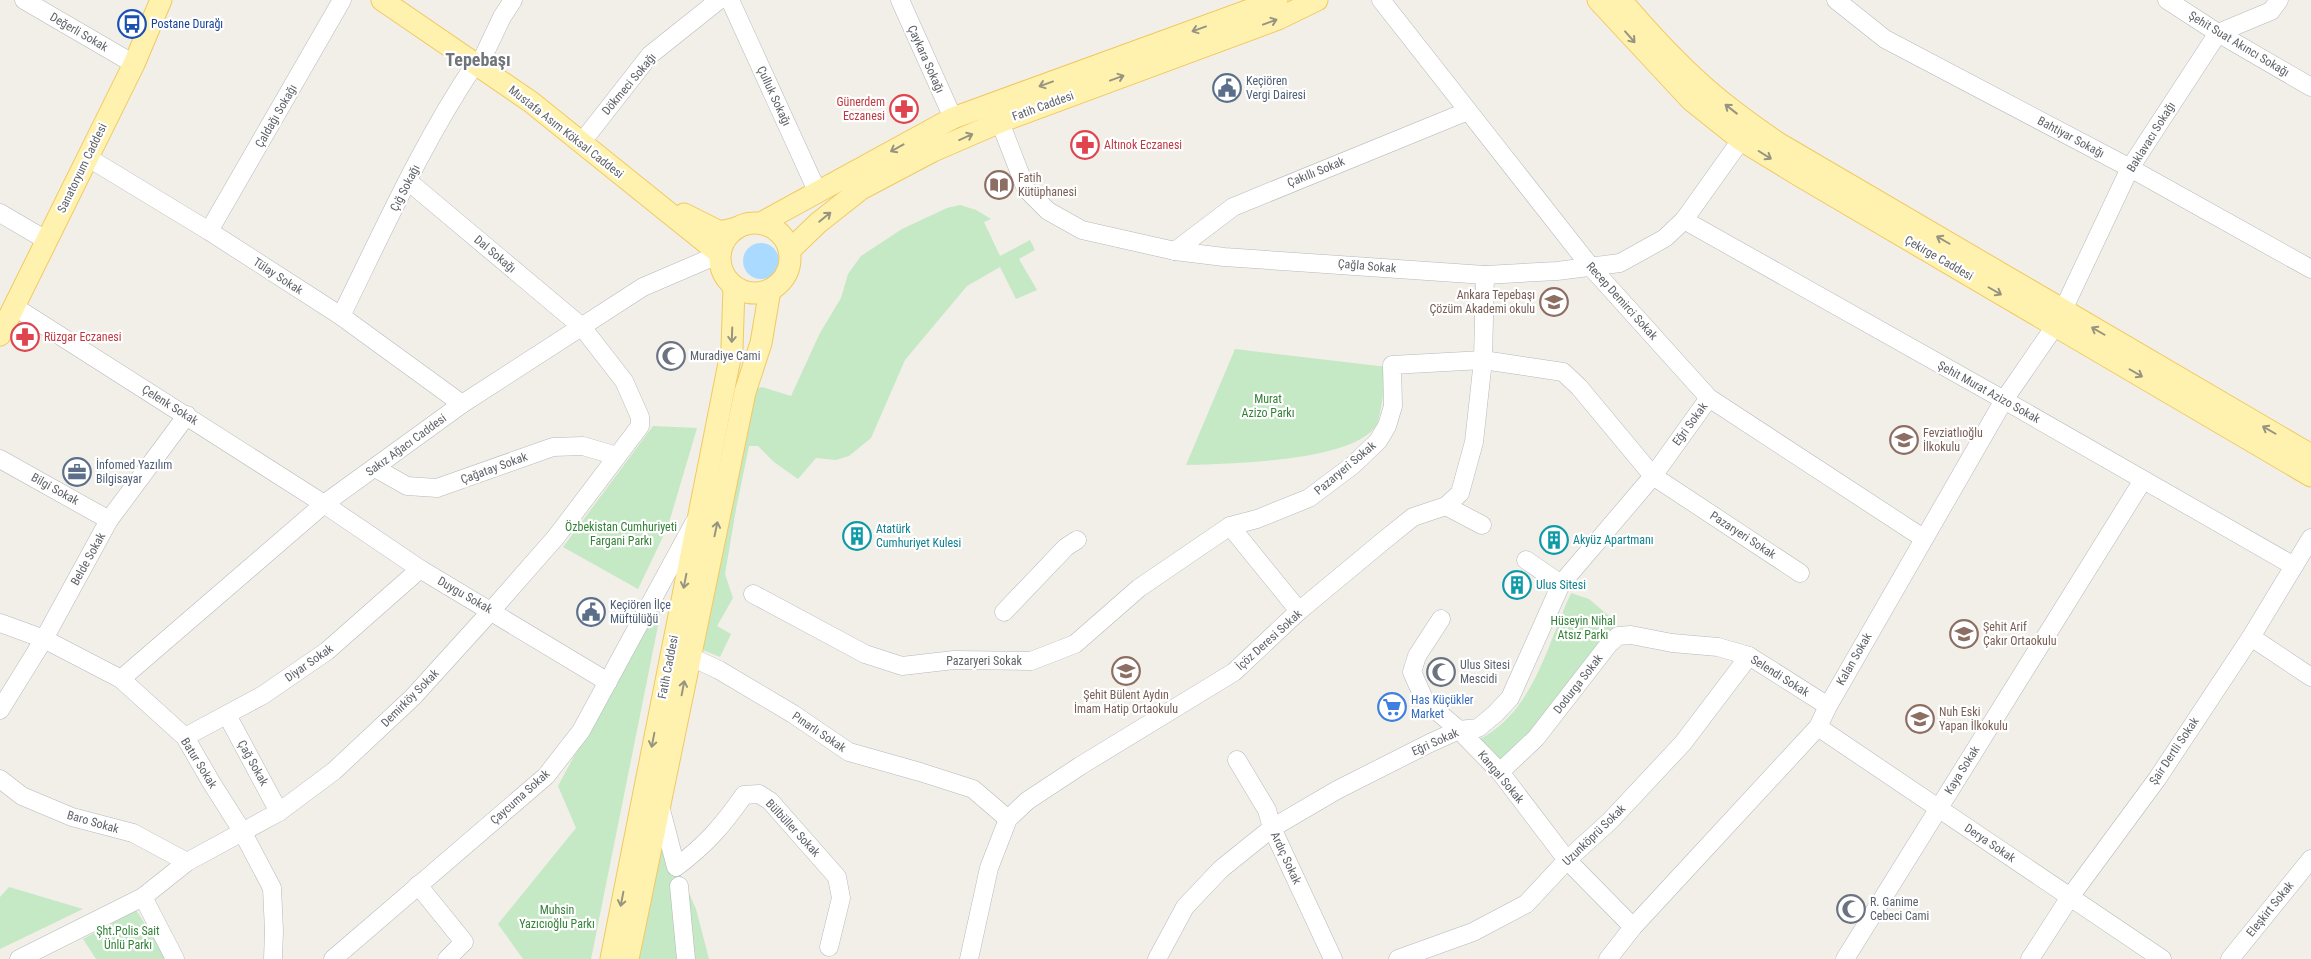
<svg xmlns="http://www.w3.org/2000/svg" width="2311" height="959" font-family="'Roboto Condensed',sans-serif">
<rect width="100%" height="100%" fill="#f1efe8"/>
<g fill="#c5e8c5">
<path d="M960 205 976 210 991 219 984 222 1000 256 1030 240 1035 250 1019 259 1037 290 1016 299 1000 267 967 286 905 360 871 438 849 456 836 460 816 458 798 479 774 462 758 446H749L736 509 725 574 733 598 717 626 731 634 720 657 696 647 753 390 762 387 791 396 820 333 841 298 848 274 861 256 902 229 947 208Z"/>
<path d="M1235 349 1387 367C1385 378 1381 416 1377 424 1357 462 1225 464 1186 465Z"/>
<path d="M653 426 697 428 668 526 638 589 563 547Z"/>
<path d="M666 586 591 959H523L498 924 576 828 558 786Z"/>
<path d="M1571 593 1589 599 1617 623 1528 740 1523 738 1499 766 1476 741C1534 713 1546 647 1571 593Z"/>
<path d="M660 828 696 909 709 959H633Z"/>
<path d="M9 887 83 909 0 949V897Z"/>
<path d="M136 910 167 959H96L83 939Z"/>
</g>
<circle fill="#aadaff" cx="761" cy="261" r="18"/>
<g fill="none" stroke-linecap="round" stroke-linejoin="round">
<defs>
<g id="minor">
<path d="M24 0 134 64"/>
<path d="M730 0 818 193"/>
<path d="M900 0 953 118"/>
<path d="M1381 0 1590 266 1709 398 1923 538"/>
<path d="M1836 0 1885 39 2130 168 2311 269"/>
<path d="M2167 0 2218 33 2311 87"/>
<path d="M484 55 502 17 513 0"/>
<path d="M1000 122 1026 189 1048 211 1082 230 1175 251 1224 257 1485 275 1557 271 1620 263 1665 238 1684 220 1741 140"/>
<path d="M589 133 650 55 719 0"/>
<path d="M87 157 209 231 341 316 462 404"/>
<path d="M0 213 46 240"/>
<path d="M1684 220 2004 400 2294 566"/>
<path d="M209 231 342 0"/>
<path d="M1175 251 1233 207 1468 111"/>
<path d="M15 307 324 504 420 569 608 682"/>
<path d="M2063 310 2130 168 2218 33 2271 11 2279 0"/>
<path d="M341 316C383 231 422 143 475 64"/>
<path d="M0 459 109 520"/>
<path d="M375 468 407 486 437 488 553 447 583 446 617 456"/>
<path d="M1446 506 1482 525"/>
<path d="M1230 526 1299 611"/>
<path d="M1526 560 1561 584"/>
<path d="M753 594 865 654 902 666 954 660 1031 661 1075 644 1139 588 1230 526 1257 519 1309 498 1353 465 1378 441 1387 426 1393 406 1392 365 1483 360 1563 372 1579 387 1653 476 1800 573"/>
<path d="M1004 612 1066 547 1077 540"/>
<path d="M1441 619 1417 656 1412 672 1425 701 1459 730 1500 772 1567 860 1633 927"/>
<path d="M0 623 44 639 121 679 185 737 211 782 242 831 272 888 274 931 273 959"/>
<path d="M2251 637 2311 677"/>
<path d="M689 656 719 670 793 714 849 752 920 772 973 789 1008 819"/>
<path d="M121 679 324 504 462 404 643 287 720 254"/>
<path d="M0 710 44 639 109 520 187 415"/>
<path d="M227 715 279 812"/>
<path d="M1818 727 2162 959"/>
<path d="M185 737 263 695 327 651 420 569"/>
<path d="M1237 760 1267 810 1272 828 1333 959"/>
<path d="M1500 772 1536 738 1609 644 1618 636 1631 635 1672 643 1718 647 1749 656 1828 706"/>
<path d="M0 779 22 796 72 817 133 833 187 862"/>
<path d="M660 806 676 867C706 845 723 825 744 795L759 794 770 801 837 877 841 898 829 947"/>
<path d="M418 885 464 942 447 959"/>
<path d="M679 886 686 959"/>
<path d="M143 897 175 959"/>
<path d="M19 959 143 897 187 862 279 812 334 771 413 697 491 611 556 537 640 426V417L624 381 582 327 408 181"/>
<path d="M333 959 546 776 581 731 694 523"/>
<path d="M969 959 989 868 1008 819 1027 801 1080 766 1234 672 1299 611 1382 542 1413 517 1446 506 1460 493 1474 442 1483 360 1485 275"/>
<path d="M1157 959 1185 907 1221 869 1272 828 1337 790 1430 743 1459 730 1478 728 1495 714 1510 698 1561 584 1653 476 1709 398"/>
<path d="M1398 959 1473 932 1526 904 1567 860 1610 821 1683 743 1749 656"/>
<path d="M1608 959 1633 927 1818 727 1828 706 2004 400 2055 326"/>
<path d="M1845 959 2143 480"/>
<path d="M2030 959 2070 897 2157 779 2251 637 2311 538"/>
<path d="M2230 959 2311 859"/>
</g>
<g id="major">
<path d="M382 0 531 102 720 254"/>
<path d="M1598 0 1691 100 1741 140 1800 176 2311 476"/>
<path d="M1621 0C1654 39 1690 78 1731 109 1746 121 1762 132 1778 143L2311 455"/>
<path d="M684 214 720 232 737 228"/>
<circle cx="755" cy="258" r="35"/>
<path d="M761 223 953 118 1277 0"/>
<path d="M790 250 818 223 861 189 933 151 1000 122 1278 19 1317 0"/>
<path d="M0 335 134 64 161 0"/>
<path d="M611 959 732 348 734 287"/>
<path d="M628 959 745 392 761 343 770 290"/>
</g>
</defs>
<use href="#minor" stroke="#b5b8bc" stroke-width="19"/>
<use href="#major" stroke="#f2c960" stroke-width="23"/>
<use href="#minor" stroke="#fff" stroke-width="18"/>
<use href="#major" stroke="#fff2af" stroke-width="21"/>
</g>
<defs><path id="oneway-shaft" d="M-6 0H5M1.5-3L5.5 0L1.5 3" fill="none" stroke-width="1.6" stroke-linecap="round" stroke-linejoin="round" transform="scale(1.25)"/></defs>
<g stroke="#979581">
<use href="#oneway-shaft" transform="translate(1270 22) rotate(-20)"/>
<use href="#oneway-shaft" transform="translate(1199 29) rotate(160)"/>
<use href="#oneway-shaft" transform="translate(1630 37) rotate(49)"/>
<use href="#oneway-shaft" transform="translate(1117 78) rotate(-20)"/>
<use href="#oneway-shaft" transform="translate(1046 84) rotate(160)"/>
<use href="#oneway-shaft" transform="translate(1731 109) rotate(-142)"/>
<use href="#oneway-shaft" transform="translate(966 137) rotate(-24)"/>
<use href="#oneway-shaft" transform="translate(897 148) rotate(151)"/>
<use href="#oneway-shaft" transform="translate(1765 155) rotate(32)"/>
<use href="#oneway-shaft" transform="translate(825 217) rotate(-39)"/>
<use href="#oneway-shaft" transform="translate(1943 240) rotate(-150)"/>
<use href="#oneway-shaft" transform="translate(1995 291) rotate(30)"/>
<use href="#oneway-shaft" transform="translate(2098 331) rotate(-150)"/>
<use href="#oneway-shaft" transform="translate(732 335) rotate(92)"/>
<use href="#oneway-shaft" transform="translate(2136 373) rotate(30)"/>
<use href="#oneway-shaft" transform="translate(2269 430) rotate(-150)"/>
<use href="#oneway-shaft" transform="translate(716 529) rotate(-78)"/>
<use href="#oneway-shaft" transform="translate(685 581) rotate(101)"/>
<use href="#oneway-shaft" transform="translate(683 688) rotate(-79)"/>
<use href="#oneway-shaft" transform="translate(653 740) rotate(101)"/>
<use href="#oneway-shaft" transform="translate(622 899) rotate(101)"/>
</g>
<defs>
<symbol id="bus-ring" viewBox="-11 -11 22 22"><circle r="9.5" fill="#fff" stroke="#1a4fb4" stroke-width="1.5"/><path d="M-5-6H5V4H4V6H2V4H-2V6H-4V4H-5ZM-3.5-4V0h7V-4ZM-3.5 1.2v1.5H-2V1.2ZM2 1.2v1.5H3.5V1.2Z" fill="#1a4fb4"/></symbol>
<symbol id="civic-ring" viewBox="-11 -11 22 22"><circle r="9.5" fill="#fff" stroke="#5c6f8a" stroke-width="1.5"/><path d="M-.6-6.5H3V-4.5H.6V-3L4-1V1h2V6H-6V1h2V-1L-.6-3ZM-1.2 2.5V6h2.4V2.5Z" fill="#5c6f8a"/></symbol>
<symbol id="pharmacy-ring" viewBox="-11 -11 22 22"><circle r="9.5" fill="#fff" stroke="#e0444e" stroke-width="1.5"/><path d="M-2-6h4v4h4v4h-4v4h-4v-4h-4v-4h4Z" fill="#e0444e"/></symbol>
<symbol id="library-ring" viewBox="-11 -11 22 22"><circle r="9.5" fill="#fff" stroke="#8d6e63" stroke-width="1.5"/><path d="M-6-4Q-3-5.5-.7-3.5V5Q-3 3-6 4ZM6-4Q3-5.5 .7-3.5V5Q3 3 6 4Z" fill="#8d6e63"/></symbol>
<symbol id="school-ring" viewBox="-11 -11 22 22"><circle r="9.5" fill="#fff" stroke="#8d6e63" stroke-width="1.5"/><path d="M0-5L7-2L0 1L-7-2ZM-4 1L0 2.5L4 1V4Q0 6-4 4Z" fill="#8d6e63"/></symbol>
<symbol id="mosque-ring" viewBox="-11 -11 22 22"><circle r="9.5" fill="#fff" stroke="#6b7280" stroke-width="1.5"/><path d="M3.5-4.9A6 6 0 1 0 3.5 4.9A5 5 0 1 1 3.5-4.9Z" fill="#6b7280"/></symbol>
<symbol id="office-ring" viewBox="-11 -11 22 22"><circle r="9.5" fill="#fff" stroke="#5c6f8a" stroke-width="1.5"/><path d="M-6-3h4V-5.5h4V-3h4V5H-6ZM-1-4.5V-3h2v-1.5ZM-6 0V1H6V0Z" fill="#5c6f8a"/></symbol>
<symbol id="building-ring" viewBox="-11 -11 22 22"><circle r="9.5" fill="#fff" stroke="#0f9aa8" stroke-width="1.5"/><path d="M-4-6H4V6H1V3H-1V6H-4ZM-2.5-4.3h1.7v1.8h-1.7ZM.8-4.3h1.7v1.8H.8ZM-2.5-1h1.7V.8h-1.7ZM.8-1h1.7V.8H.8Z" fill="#0f9aa8"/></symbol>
<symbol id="supermarket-ring" viewBox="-11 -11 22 22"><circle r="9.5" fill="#fff" stroke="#3f7fe0" stroke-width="1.5"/><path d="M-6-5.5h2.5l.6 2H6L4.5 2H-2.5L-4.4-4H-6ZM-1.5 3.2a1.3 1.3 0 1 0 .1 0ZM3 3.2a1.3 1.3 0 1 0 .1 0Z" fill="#3f7fe0"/></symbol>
</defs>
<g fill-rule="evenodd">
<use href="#bus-ring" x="116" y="8" width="32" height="32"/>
<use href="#civic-ring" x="1211" y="72" width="32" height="32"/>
<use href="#pharmacy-ring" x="888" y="93" width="32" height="32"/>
<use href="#pharmacy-ring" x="1069" y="129" width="32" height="32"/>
<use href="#library-ring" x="983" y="169" width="32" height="32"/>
<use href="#school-ring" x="1538" y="286" width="32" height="32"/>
<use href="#pharmacy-ring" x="9" y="321" width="32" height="32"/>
<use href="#mosque-ring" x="655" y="340" width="32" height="32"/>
<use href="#school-ring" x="1888" y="424" width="32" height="32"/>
<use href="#office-ring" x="61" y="456" width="32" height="32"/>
<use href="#building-ring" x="841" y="520" width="32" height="32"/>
<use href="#building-ring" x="1538" y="524" width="32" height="32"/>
<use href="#building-ring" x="1501" y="569" width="32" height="32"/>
<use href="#civic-ring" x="575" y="596" width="32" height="32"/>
<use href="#school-ring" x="1948" y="618" width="32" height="32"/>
<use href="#school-ring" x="1110" y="655" width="32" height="32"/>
<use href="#mosque-ring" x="1425" y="656" width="32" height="32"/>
<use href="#supermarket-ring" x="1376" y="691" width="32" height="32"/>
<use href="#school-ring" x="1904" y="703" width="32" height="32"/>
<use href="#mosque-ring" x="1835" y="893" width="32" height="32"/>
</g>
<g text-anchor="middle" stroke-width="4.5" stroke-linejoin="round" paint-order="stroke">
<g font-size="12" fill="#164399" stroke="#fff" text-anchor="start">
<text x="151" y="28">Postane Durağı</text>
</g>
<g font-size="12" fill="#5f6368" stroke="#fff">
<text transform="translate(79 32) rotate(30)" y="4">Değerli Sokak</text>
<text transform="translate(2239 44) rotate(31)" y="4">Şehit Suat Akıncı Sokağı</text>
<text transform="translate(926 59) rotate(66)" y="4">Çaykara Sokağı</text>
<text transform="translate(629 84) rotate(-50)" y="4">Dökmeci Sokağı</text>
<text transform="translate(774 96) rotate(65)" y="4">Çulluk Sokağı</text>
<text transform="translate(1043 106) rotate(-20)" y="4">Fatih Caddesi</text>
<text transform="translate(276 116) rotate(-60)" y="4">Çaldağı Sokağı</text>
<text transform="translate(566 132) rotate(38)" y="4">Mustafa Asım Köksal Caddesi</text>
<text transform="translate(2071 137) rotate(28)" y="4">Bahtiyar Sokağı</text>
<text transform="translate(2151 137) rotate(-58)" y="4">Baklavacı Sokağı</text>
<text transform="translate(82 168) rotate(-64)" y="4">Sanatoryum Caddesi</text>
<text transform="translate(1316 172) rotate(-22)" y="4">Çakıllı Sokak</text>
<text transform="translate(405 188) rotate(-63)" y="4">Çığ Sokağı</text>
<text transform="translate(495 254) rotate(40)" y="4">Dal Sokağı</text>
<text transform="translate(1939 258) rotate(30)" y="4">Çekirge Caddesi</text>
<text transform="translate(1367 266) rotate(5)" y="4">Çağla Sokak</text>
<text transform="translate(278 276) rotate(33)" y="4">Tülay Sokak</text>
<text transform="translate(1622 301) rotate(48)" y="4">Recep Demirci Sokak</text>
<text transform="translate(1989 392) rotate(29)" y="4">Şehit Murat Azizo Sokak</text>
<text transform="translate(170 405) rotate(32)" y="4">Çelenk Sokak</text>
<text transform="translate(1690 424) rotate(-54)" y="4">Eğri Sokak</text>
<text transform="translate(406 445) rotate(-36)" y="4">Sakız Ağacı Caddesi</text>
<text transform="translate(494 468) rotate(-20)" y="4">Çağatay Sokak</text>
<text transform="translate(1345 468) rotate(-40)" y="4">Pazaryeri Sokak</text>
<text transform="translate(55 489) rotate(29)" y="4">Bilgi Sokak</text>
<text transform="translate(1743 535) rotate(33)" y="4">Pazaryeri Sokak</text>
<text transform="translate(88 559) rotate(-61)" y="4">Belde Sokak</text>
<text transform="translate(465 595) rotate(30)" y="4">Duygu Sokak</text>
<text transform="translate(1269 640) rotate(-42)" y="4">İçöz Deresi Sokak</text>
<text transform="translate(1854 659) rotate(-60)" y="4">Kalan Sokak</text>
<text x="984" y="665">Pazaryeri Sokak</text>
<text transform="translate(309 663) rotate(-35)" y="4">Diyar Sokak</text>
<text transform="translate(668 667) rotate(-79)" y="4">Fatih Caddesi</text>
<text transform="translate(1780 676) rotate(32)" y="4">Selendi Sokak</text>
<text transform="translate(1578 684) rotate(-52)" y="4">Dodurga Sokak</text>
<text transform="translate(410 698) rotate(-45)" y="4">Demirköy Sokak</text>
<text transform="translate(819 732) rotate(34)" y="4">Pınarlı Sokak</text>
<text transform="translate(1435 742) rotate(-24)" y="4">Eğri Sokak</text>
<text transform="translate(2174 751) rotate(-56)" y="4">Şair Dertli Sokak</text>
<text transform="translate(199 763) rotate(58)" y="4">Batur Sokak</text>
<text transform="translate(253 763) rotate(61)" y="4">Çağ Sokak</text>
<text transform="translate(1962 770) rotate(-58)" y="4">Kaya Sokak</text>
<text transform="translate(1501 777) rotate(50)" y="4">Kangal Sokak</text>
<text transform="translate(520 797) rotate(-42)" y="4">Çaycuma Sokak</text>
<text transform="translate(93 822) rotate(16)" y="4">Baro Sokak</text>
<text transform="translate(793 828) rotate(47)" y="4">Bülbüller Sokak</text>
<text transform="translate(1594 835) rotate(-44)" y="4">Uzunköprü Sokak</text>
<text transform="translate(1990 843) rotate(34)" y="4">Derya Sokak</text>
<text transform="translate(1286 858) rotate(65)" y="4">Ardıç Sokak</text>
<text transform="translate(2270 909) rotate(-51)" y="4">Eleşkirt Sokak</text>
</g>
<g font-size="12" fill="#4e5e75" stroke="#fff" text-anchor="start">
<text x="1246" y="85">Keçiören<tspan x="1246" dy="14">Vergi Dairesi</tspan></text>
<text x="96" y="469">İnfomed Yazılım<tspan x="96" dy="14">Bilgisayar</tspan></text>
<text x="610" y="609">Keçiören İlçe<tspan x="610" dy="14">Müftülüğü</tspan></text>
</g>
<g font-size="12" fill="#be3a42" stroke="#fff" text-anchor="start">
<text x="885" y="106" text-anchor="end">Günerdem<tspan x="885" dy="14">Eczanesi</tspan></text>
<text x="1104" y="149">Altınok Eczanesi</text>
<text x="44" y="341">Rüzgar Eczanesi</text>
</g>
<g font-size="12" fill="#785e54" stroke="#fff" text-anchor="start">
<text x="1018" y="182">Fatih<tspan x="1018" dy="14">Kütüphanesi</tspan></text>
<text x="1535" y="299" text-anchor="end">Ankara Tepebaşı<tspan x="1535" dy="14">Çözüm Akademi okulu</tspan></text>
<text x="1923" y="437">Fevziatlıoğlu<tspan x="1923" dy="14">İlkokulu</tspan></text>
<text x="1983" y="631">Şehit Arif<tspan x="1983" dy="14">Çakır Ortaokulu</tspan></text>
<text x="1126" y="699" text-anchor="middle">Şehit Bülent Aydın<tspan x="1126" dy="14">İmam Hatip Ortaokulu</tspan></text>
<text x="1939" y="716">Nuh Eski<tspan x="1939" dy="14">Yapan İlkokulu</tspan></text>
</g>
<g font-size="12" fill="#5b616d" stroke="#fff" text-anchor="start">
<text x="690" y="360">Muradiye Cami</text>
<text x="1460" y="669">Ulus Sitesi<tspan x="1460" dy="14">Mescidi</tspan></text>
<text x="1870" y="906">R. Ganime<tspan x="1870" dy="14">Cebeci Cami</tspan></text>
</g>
<g font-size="12" fill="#348238" stroke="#fff">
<text x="1268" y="403">Murat<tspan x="1268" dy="14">Azizo Parkı</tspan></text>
<text x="621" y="531">Özbekistan Cumhuriyeti<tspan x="621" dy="14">Fargani Parkı</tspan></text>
<text x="1583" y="625">Hüseyin Nihal<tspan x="1583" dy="14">Atsız Parkı</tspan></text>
<text x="557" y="914">Muhsin<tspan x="557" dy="14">Yazıcıoğlu Parkı</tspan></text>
<text x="128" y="935">Şht.Polis Sait<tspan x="128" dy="14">Ünlü Parkı</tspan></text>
</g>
<g font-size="12" fill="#0d838f" stroke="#fff" text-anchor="start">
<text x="876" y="533">Atatürk<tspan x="876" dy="14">Cumhuriyet Kulesi</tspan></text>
<text x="1573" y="544">Akyüz Apartmanı</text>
<text x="1536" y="589">Ulus Sitesi</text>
</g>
<g font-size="12" fill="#366cbe" stroke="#fff" text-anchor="start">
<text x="1411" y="704">Has Küçükler<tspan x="1411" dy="14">Market</tspan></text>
</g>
<g font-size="18" font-weight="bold" fill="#70757a" stroke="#fff">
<text x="478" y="66">Tepebaşı</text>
</g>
</g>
</svg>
